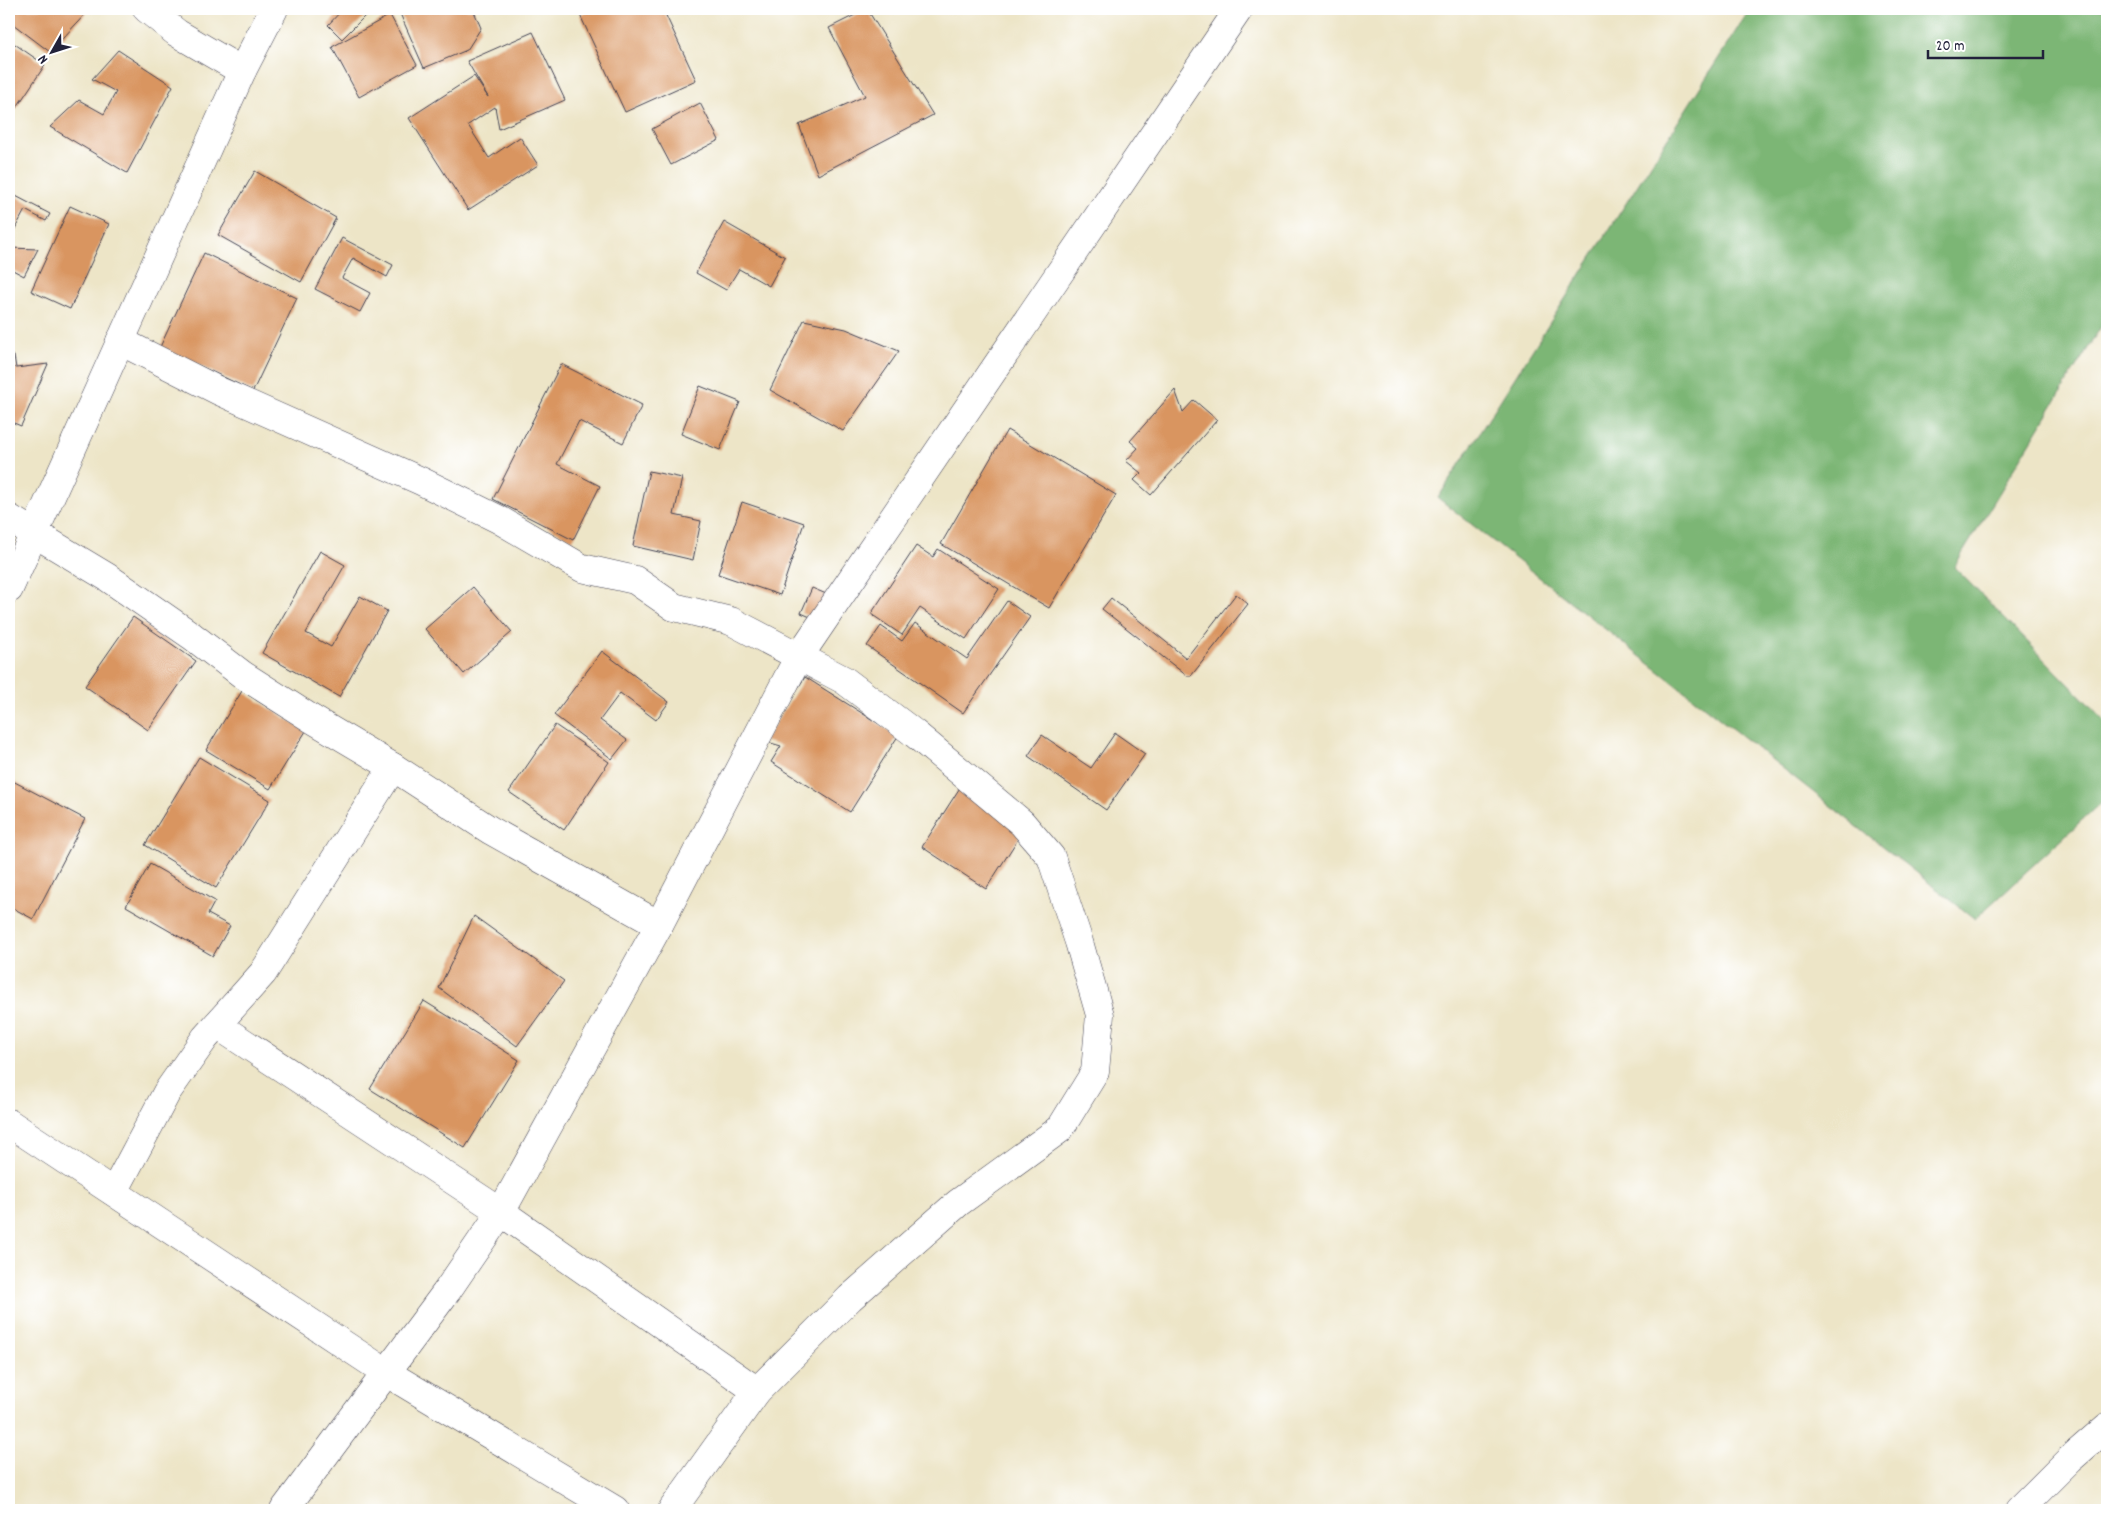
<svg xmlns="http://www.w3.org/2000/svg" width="2116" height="1519" font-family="Dekko,sans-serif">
<rect width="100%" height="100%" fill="#fff"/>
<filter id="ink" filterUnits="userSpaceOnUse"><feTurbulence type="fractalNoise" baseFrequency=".02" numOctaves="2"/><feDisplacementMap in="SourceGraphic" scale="10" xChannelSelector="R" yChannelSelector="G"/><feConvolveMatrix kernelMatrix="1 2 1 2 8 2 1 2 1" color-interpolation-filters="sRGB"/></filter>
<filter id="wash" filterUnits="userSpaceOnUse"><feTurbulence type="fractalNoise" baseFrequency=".0096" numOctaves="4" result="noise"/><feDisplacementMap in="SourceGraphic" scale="20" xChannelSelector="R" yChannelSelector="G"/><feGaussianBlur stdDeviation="1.12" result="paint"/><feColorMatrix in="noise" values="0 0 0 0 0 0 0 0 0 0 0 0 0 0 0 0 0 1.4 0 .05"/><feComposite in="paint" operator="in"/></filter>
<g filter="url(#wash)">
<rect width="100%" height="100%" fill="#ede5c7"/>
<path fill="#7cb675" stroke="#4f6c58" d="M1750 9H2107V317L1954 567 2107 723V797L1975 919 1438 498Z"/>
<g id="blocks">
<g fill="#d99560">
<path d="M9 9H90L50 52 9 21Z"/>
<path d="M343 9H372L342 39 328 25Z"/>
<path d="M398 9H473L481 28 467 50 424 68Z"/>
<path d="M594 9H663L696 80 625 112 580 15Z"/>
<path d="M867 9 933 115 818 175 799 125 865 96 829 28Z"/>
<path d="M390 15 417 65 359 97 332 47Z"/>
<path d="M533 32 565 100 499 129 495 107 468 125 489 158 520 137 538 165 468 210 409 118 474 76 488 97 467 61Z"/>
<path d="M9 40 45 65 9 119Z"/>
<path d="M118 50 173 86 127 173 50 127 79 100 104 114 116 92 92 79Z"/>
<path d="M700 103 719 140 671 165 652 129Z"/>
<path d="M255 171 336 218 301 282 218 235Z"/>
<path d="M10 193 50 214 46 221 25 210 9 240Z"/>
<path d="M70 206 109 224 70 309 31 291Z"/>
<path d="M724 222 785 257 769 286 739 269 726 290 696 273Z"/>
<path d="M342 238 393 265 387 277 353 258 342 278 370 293 360 312 315 289Z"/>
<path d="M9 248 38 249 24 276 9 268Z"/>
<path d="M204 253 297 298 253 391 160 347Z"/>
<path d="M804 320 846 329 899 351 843 431 770 390Z"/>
<path d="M9 354 14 356 16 368 48 364 21 426 9 421Z"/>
<path d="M561 364 642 405 623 443 579 421 557 464 600 486 573 540 493 499Z"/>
<path d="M700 386 740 402 720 450 681 434Z"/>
<path d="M1175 390 1183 412 1194 400 1217 420 1151 495 1134 480 1141 473 1126 461 1138 448 1130 441Z"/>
<path d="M1007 430 1116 495 1049 608 941 544Z"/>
<path d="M649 471 682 478 674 515 701 521 693 560 633 546Z"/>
<path d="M742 502 804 523 780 595 718 574Z"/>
<path d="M916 546 933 557 938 549 999 589 966 639 920 608 902 635 871 614Z"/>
<path d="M320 551 345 565 306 633 331 647 360 596 387 611 339 697 262 653Z"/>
<path d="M473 587 512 632 464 674 425 629Z"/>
<path d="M812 588 831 596 820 621 801 613Z"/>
<path d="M1236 594 1248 604 1191 676H1187L1102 609 1111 598 1186 658Z"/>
<path d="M1007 601 1030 617 963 713 867 646 881 626 902 641 915 623 967 659Z"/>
<path d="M133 617 196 661 148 730 85 686Z"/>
<path d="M602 651 669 702 656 720 620 693 600 720 627 740 612 759 554 715Z"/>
<path d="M805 677 898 736 850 812 771 762 781 746 764 741Z"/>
<path d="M242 691 306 731 270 789 206 750Z"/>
<path d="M555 725 609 762 564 830 509 792Z"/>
<path d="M1115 733 1145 754 1106 810 1028 756 1042 735 1091 768Z"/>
<path d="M199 757 270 800 216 888 145 845Z"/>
<path d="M9 779 85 819 33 919 9 906Z"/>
<path d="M961 786 1025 828 986 889 922 847Z"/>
<path d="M150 864 215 901 208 914 230 926 213 956 126 906Z"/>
<path d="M474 916 564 981 517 1046 439 988Z"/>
<path d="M424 1001 519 1060 465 1148 370 1089Z"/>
</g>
</g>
</g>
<g filter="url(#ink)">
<use href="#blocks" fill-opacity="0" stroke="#403f50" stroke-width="1"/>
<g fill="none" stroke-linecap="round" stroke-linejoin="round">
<defs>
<g id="minor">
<path d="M147 9 177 33 242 71"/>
<path d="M120 341 219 391 421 481 498 519 582 568 635 580 674 607 731 621 844 680 914 733 1022 823 1051 857 1079 942 1100 1015 1095 1072 1060 1129 958 1203 850 1298 757 1391 672 1510"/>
<path d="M9 518 107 577 192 636 243 675 312 719 393 767 490 830 659 925"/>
<path d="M217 1025 501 1212 757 1391"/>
<path d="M9 1123 387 1373 615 1510"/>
<path d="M114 1192 167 1092 205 1038 263 973 393 767"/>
<path d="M284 1510 447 1291 501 1212 659 925 798 658 1239 9"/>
<path d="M2019 1510 2069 1460 2107 1427"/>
</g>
<path id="major" d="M9 589 242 71 274 9"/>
</defs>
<use href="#minor" stroke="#403f50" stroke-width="29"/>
<use href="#major" stroke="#403f50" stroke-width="29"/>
<use href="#minor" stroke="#fff" stroke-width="28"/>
<use href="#major" stroke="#fff" stroke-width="28"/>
</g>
</g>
<rect width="2116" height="1519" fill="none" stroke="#fff" stroke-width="30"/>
<g transform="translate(52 52) rotate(231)" stroke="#ffffff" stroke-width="4" paint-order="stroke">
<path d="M0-4L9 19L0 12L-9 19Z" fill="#22223b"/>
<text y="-8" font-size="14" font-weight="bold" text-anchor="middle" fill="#22223b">N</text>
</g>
<path d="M1928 50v8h115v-8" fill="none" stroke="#22223b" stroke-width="2.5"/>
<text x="1936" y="50" font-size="15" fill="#22223b" stroke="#ffffff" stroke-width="4" paint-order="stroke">20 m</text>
</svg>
